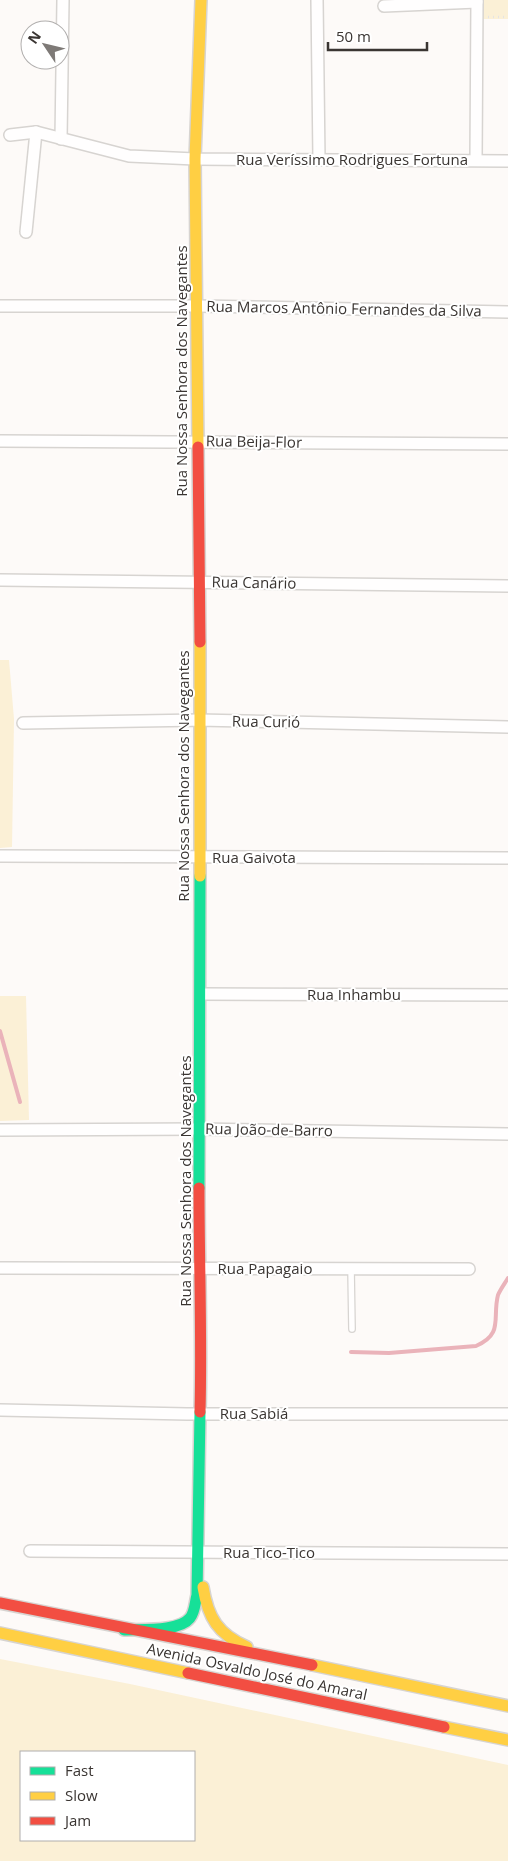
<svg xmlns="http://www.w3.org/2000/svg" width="508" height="1861" font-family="'Open Sans',sans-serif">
<rect width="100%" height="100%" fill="#fdfaf8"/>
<g fill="#fbf0d6" fill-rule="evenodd">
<rect x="483" y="0" width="25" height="19"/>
<path d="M0 660H9L14 719 12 847 0 848Z"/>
<path d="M0 996H26L29 1120 0 1121Z"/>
<path d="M0 1659 130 1684 508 1765V1861H0ZM194 1752V1840H21V1752Z"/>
</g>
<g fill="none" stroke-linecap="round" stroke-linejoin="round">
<g stroke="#eab3ba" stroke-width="4">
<path d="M0 1031 20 1102"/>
<path d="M351 1352 389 1353 476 1346C504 1334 492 1318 498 1295 500 1290 505 1283 508 1278"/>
</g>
<defs>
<path id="lane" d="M351 1269 352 1329"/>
<g id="street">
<path d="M317 0 319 159"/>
<path d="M384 6 477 2"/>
<path d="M10 135 36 132 129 156 195 159 508 161"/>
<path d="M61 139 63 0"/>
<path d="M476 160 477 0"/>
<path d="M26 232 36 132"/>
<path d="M0 306H198L508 312"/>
<path d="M0 441 508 444"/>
<path d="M0 580 508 586"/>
<path d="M23 723 199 720 508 727"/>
<path d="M0 856 508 858"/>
<path d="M201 994 508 995"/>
<path d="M0 1130 200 1129 508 1134"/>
<path d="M0 1268 469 1269"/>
<path d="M0 1410 187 1414H508"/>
<path d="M30 1551 508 1554"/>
</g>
<g id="fast">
<path d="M199 1188 200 876"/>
<path d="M124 1630C141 1629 179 1632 190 1618 195 1612 195 1602 197 1595L200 1412"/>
</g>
<g id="slow">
<path d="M198 447 195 159 201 0"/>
<path d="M200 876V642"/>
<path d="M203 1587C208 1618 218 1634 247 1647"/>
<path d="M0 1633 188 1673"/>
<path d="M312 1665 508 1706"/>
<path d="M444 1727 508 1740"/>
</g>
<g id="jam">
<path d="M198 447 200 642"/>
<path d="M199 1188C199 1263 202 1337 200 1412"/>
<path d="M0 1603 312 1665"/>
<path d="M188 1673 444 1727"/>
</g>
</defs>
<use href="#lane" stroke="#d7d4d1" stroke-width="8"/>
<use href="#street" stroke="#d7d4d1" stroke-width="14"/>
<use href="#fast" stroke="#d7d4d1" stroke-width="14"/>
<use href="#slow" stroke="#d7d4d1" stroke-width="14"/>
<use href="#jam" stroke="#d7d4d1" stroke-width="14"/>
<path stroke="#e5e4e3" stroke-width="2.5" stroke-dasharray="1 4" stroke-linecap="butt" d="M488 17H508"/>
<use href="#lane" stroke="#fffefe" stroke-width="5.5"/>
<use href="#street" stroke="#fffefe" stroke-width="11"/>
<use href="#fast" stroke="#16e098" stroke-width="11"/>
<use href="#slow" stroke="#ffcf43" stroke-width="11"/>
<use href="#jam" stroke="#f24e42" stroke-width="11"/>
</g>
<g text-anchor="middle" stroke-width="4" stroke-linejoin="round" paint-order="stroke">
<g font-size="15" fill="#3a3532" stroke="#fff">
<text x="352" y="165">Rua Veríssimo Rodrigues Fortuna</text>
<text transform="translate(344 309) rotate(1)" y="5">Rua Marcos Antônio Fernandes da Silva</text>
<text transform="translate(182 371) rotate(-90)" y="5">Rua Nossa Senhora dos Navegantes</text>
<text transform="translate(254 442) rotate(1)" y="5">Rua Beija-Flor</text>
<text transform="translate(254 583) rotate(1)" y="5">Rua Canário</text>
<text transform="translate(266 722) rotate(1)" y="5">Rua Curió</text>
<text transform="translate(184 776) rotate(-90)" y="5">Rua Nossa Senhora dos Navegantes</text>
<text x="254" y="863">Rua Gaivota</text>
<text x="354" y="1000">Rua Inhambu</text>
<text transform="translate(269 1130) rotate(1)" y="5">Rua João-de-Barro</text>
<text transform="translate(186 1181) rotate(-90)" y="5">Rua Nossa Senhora dos Navegantes</text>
<text x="265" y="1274">Rua Papagaio</text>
<text x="254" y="1419">Rua Sabiá</text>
<text x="269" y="1558">Rua Tico-Tico</text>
<text transform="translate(257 1672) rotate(12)" y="5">Avenida Osvaldo José do Amaral</text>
</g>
</g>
<rect x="20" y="1751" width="175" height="90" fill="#ffffff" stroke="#b0aead"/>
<rect x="30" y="1767" width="25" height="8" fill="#16e098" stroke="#b0aead"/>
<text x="65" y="1776" font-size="15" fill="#3a3532">Fast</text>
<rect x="30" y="1792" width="25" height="8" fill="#ffcf43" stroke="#b0aead"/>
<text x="65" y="1801" font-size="15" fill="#3a3532">Slow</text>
<rect x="30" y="1817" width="25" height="8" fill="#f24e42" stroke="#b0aead"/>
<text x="65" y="1826" font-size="15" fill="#3a3532">Jam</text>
<g transform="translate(45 45) rotate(305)"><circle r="24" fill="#ffffff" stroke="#b0aead"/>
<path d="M0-4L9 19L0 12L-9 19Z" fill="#7e7a77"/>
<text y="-8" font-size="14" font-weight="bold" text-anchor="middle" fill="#3a3532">N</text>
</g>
<path d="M328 42v8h99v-8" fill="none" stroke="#3a3532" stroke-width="2.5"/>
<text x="336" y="42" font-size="15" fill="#3a3532" stroke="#ffffff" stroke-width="4" paint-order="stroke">50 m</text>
</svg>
